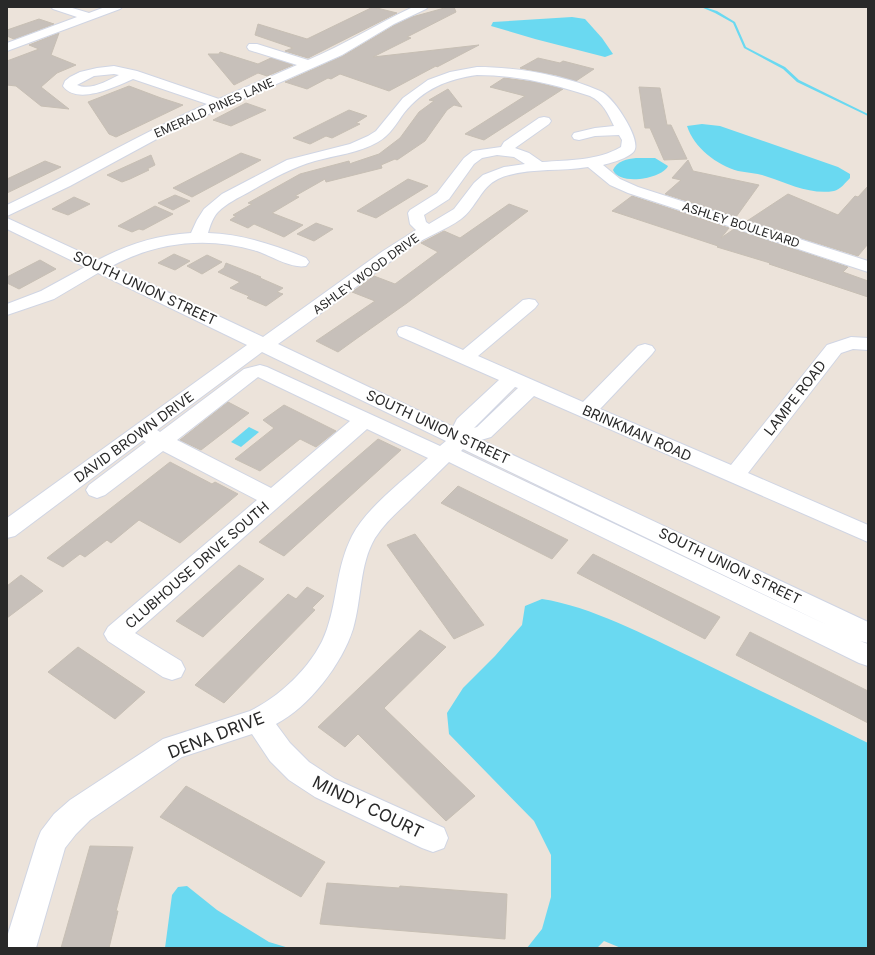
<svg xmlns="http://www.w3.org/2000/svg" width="875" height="955" font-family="Inter,sans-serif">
<rect width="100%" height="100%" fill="#ece3da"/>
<g fill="#6ad9f1">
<path d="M572 17 585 19 602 38 613 54 605 57 535 39 491 26 493 22Z"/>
<path d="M702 124 720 126 838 167 850 174V178C846 182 840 190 834 191 811 195 789 184 768 177 759 173 748 173 738 171 717 165 694 148 687 126Z"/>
<path d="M636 158H655L668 166C662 179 619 186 613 170 617 161 627 159 636 158Z"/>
<path d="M249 427 259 432 241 447 231 442Z"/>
<path d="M542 599C590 606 647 636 691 657 750 686 809 714 868 743V948H621L604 941 597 948H527L542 929 551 897V855L534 821 449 734 447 713 463 688 495 656 522 625 525 606Z"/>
<path d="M187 886 217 910 269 942 289 948H165L172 895 178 887Z"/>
</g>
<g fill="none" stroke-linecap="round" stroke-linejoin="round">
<path fill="#6ad9f1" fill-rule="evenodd" d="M701 7H704L717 11 735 22 746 47 785 67 799 80 868 114V116L797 82 783 69 744 48 733 23 715 13Z"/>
</g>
<g fill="#c7c0ba" stroke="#c7bfb4">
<path d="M373 7 397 13 308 58 285 51 293 48 255 35 258 24 307 39Z"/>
<path d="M448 7H454L456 12 407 37 411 38 373 57 479 45 437 67 436 66 389 91 340 74 331 79 328 78 307 89 285 82 343 56 395 25 412 17Z"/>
<path d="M39 19 54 24 14 39 7 36V30Z"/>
<path d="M59 33 51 55 76 65 57 73 41 87 69 109 41 106 16 86 7 85V61L39 49 29 45Z"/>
<path d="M220 52 258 64 271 58 293 65 267 76 258 73 234 85 208 54H219Z"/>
<path d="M538 58 560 63 563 61 594 69 576 81 556 75 520 68Z"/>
<path d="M504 78 534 82 563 89 484 140 465 134 525 96 490 87Z"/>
<path d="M129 86 161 98 183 105 116 137 109 134 88 102Z"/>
<path d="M639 87 660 88 667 125H671L687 159 664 160 650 128H645Z"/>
<path d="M448 89 462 107 454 105 447 110 425 141 397 160 395 159 381 165 382 168 326 182 325 179 295 196 299 197 272 213 303 225 284 237 254 224 248 228 230 220 236 216 233 215 252 204 248 203 300 174 349 161 350 164 352 163 379 154 400 138 419 112 434 101 429 100Z"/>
<path d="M246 103 266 110 231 126 213 120Z"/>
<path d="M349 110 367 116 356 123 360 124 332 138 326 136 310 144 293 138Z"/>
<path d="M241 153 261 160 192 197 173 188Z"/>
<path d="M151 155 155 165 147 169 149 170 130 179 122 182 107 175Z"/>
<path d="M688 160 693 171 759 185 736 217 665 194 681 180 672 178Z"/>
<path d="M45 161 61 167 7 193V179Z"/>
<path d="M408 179 428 186 376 218 357 211Z"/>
<path d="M868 186V244L858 256 747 221 788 194 838 215 855 196 858 197Z"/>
<path d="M175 195 190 201 173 210 158 203Z"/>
<path d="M632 196 729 228 721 238 734 229 848 267 843 272 868 281V297L769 264 770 263 717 247 718 246 612 211Z"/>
<path d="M74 197 90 204 68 215 52 209Z"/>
<path d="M509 204 528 211 407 303 356 339 338 352 316 341 375 301 352 292 374 276 395 284 438 252 421 243 444 231 460 238Z"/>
<path d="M155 206 173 214 143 230 139 229 132 232 118 226Z"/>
<path d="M316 223 333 229 314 241 297 234Z"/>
<path d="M174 254 190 261 175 270 158 263Z"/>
<path d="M207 255 222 262 202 274 187 266Z"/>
<path d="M40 260 56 269 19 289 7 283V277Z"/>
<path d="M226 263 261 277 260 278 283 288 277 292 283 294 266 306 247 298 249 296 230 288 240 282 218 272 224 268Z"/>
<path d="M228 402 249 413 201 450 180 440Z"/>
<path d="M284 405 336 431 316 447 300 439 260 471 235 459 274 428 263 420Z"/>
<path d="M378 439 401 450 284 556 259 542Z"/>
<path d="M170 462 212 484 215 482 238 494 180 543 139 520 111 543 107 540 85 557 80 554 63 567 47 558Z"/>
<path d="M458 486 568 540 552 559 441 503Z"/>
<path d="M415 534 484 625 454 639 387 545Z"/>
<path d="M593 554 720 617 705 639 577 573Z"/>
<path d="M239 565 264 579 203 637 176 621Z"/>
<path d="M21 575 43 591 7 618V586Z"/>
<path d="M307 587 324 596 312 608 315 610 224 703 195 685 288 594 296 599Z"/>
<path d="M420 630 446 647 384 708 475 796 446 821 358 734 345 747 318 727Z"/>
<path d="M750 632 868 691V723L736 655Z"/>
<path d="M78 647 145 692 115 719 48 672Z"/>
<path d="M186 786 325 862 301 897 160 817Z"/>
<path d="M90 846 133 847 116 911H118L109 948H61Z"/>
<path d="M327 883 399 888 400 886 507 894 505 939 320 924Z"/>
</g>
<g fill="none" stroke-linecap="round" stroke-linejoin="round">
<defs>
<g id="minor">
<path d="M51 7H69L89 13 105 7H122L120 9 7 51V43L77 17 53 9Z"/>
<path d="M413 7H428L426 9 394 24 342 55 177 128 70 186 7 216V205C74 173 139 134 207 104L133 79C117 86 77 106 63 86L65 81 70 77 80 72 97 68 114 66 137 71 219 99 297 65 249 50 247 47 249 44H257L308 60C344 45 377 24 413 7ZM114 74 119 75C107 81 90 91 77 85L94 76Z"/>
<path d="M477 67C516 67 564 75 600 91 613 96 639 136 635 149 633 157 611 163 603 165L620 179 638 187 868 261V272L628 193 610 185 588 167C559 172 525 167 498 179 481 187 476 208 461 219 446 230 427 236 411 247 366 278 323 313 278 344L453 427 457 419 499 380 399 336 397 332 399 328 406 326 413 328 463 350 523 300 529 299 535 300 538 304 535 308 478 356 583 402 638 346 645 344 652 346 655 350 652 354 600 409 731 465 827 345 851 337 868 338V350L853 349 841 353 748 473 868 525V542L534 396 491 437 481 440 868 622V643L860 641 868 644V666L859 663 449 462C435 476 421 489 408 502 396 513 384 524 375 538 359 565 362 599 353 629 342 664 309 707 276 724L290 743 309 762 335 779 444 828 448 838 444 848 433 852 422 848 315 797 289 780 270 761 252 734 182 757 90 820 76 834 65 848 36 948H7V937L37 841 41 831 54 814 70 800 163 739 250 711C281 696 316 663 327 629 338 597 336 568 352 536 367 507 404 480 428 458L367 429 135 633 181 661 185 669 181 677 172 680 163 677 108 641 104 634 108 627 257 500 163 451 105 495 97 498 89 495 86 490 89 485 146 442 143 440 15 536 7 538V518L247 345 98 273 54 299 7 315V304L41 291 85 267 7 229V218L98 260C128 244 158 235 191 233L197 220 204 209 222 194 287 160 350 144 368 136 376 131 403 98 428 80 450 72ZM477 75C517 75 553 84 590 96 603 102 608 114 614 126L595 128 574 133 572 136 574 139 579 140 595 136 619 135 622 140 621 147C597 161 569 160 542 162L529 153 515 148 549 124 551 121 549 118 544 117 539 118 504 142 501 147 473 151 464 158 437 193 410 210 408 213 410 224 416 230 383 251 263 337 112 266C157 242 207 236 257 251 271 256 292 269 306 266L309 262 306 258C275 245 242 234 208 233 210 226 213 217 218 212 227 203 238 198 249 192 270 180 291 168 315 161 336 155 359 153 378 142 390 135 396 124 404 113 423 89 448 79 477 75ZM497 155 514 157 525 164 504 167 483 175 474 183 454 209 429 224 426 222 424 215 449 199 474 164 482 158ZM262 352 446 441 440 446 267 367 260 365 244 369 160 432 157 430ZM258 377 350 421 271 488 177 440ZM515 387 518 388 477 427 474 428ZM463 449 827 625 461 451Z"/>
</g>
</defs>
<use href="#minor" stroke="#d0d5e3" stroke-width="2"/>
<use href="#minor" fill="#fff" fill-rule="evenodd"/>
</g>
<g text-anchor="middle" stroke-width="4" stroke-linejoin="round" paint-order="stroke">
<g font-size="12" fill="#292929" stroke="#fff">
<text transform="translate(214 108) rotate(-24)" y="4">EMERALD PINES LANE</text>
<text transform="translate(741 225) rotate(18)" y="4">ASHLEY BOULEVARD</text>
<text transform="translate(366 274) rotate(-36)" y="4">ASHLEY WOOD DRIVE</text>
</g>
<g font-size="14" fill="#292929" stroke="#fff">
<text transform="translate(145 288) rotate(25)" y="5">SOUTH UNION STREET</text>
<text transform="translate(795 398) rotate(-52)" y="5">LAMPE ROAD</text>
<text transform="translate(438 427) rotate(25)" y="5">SOUTH UNION STREET</text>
<text transform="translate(637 433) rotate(24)" y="5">BRINKMAN ROAD</text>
<text transform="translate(134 437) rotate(-36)" y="5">DAVID BROWN DRIVE</text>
<text transform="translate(197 565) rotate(-41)" y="5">CLUBHOUSE DRIVE SOUTH</text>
<text transform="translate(730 566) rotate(26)" y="5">SOUTH UNION STREET</text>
</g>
<g font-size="17" fill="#292929" stroke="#fff">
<text transform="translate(216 735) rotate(-21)" y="6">DENA DRIVE</text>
<text transform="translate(368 807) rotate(26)" y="6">MINDY COURT</text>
</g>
</g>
<rect width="875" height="955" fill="none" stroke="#292929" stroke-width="16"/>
</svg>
